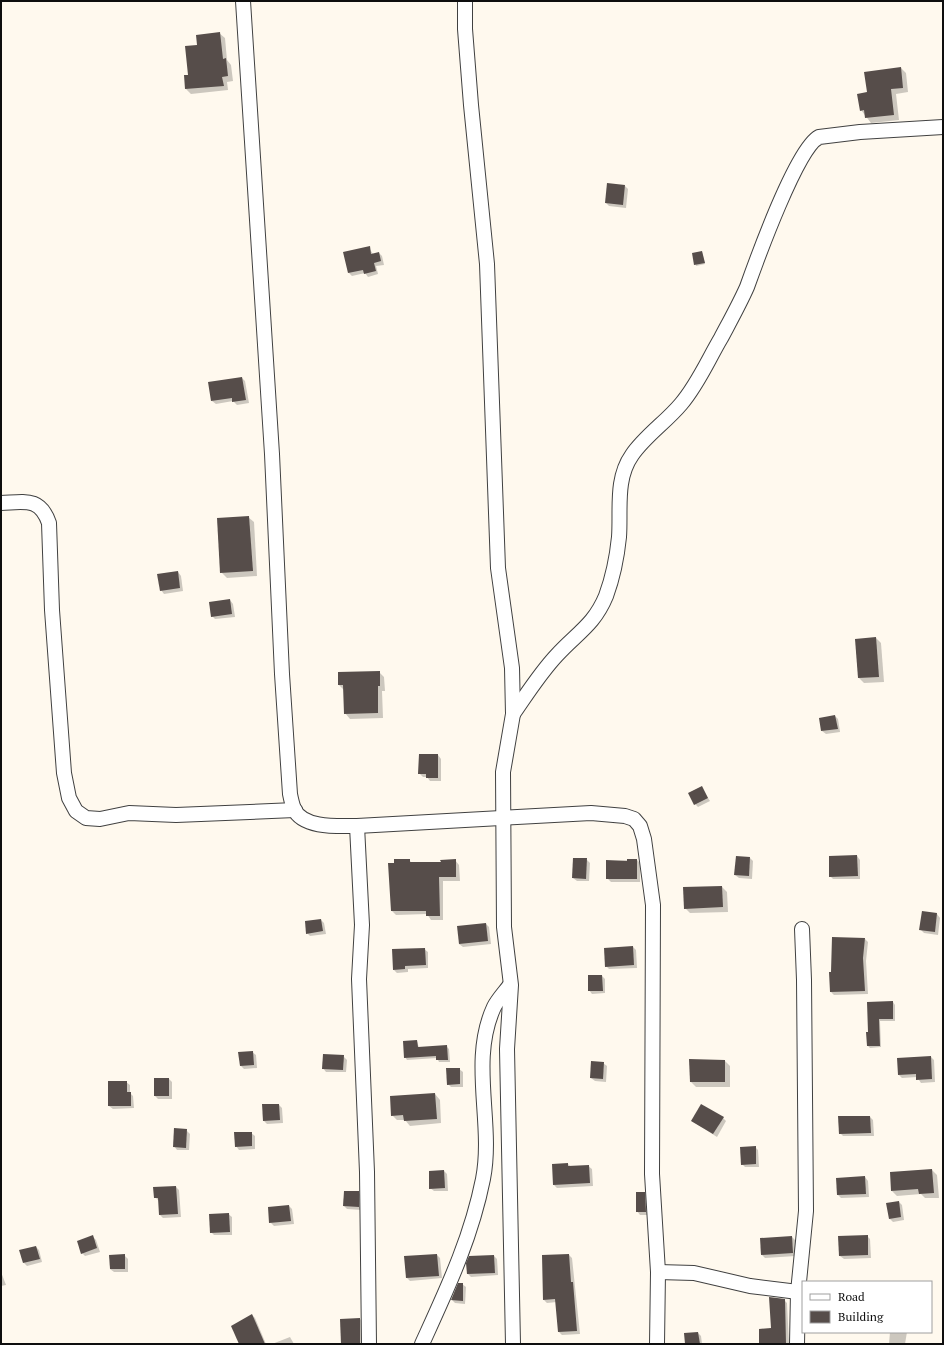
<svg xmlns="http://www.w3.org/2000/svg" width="944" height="1345" font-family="'PT Serif',serif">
<rect width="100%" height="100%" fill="#fff9ee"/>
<g fill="#0003">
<path d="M219 33 225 38 227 60 231 65 233 81 227 82 228 90 191 94 186 89 185 76H189L198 46Z"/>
<path d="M901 68 906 73 908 92 896 94 899 120 871 123 861 110 868 93Z"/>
<path d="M625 186 628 189 626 208 609 206 606 203Z"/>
<path d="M369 248 373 254 379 253 382 256 384 265 376 266 378 274 368 277 365 273 352 276 349 273 344 253Z"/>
<path d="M702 252 705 264 696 266 693 254Z"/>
<path d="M242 378 245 381 249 403 237 405 233 401 216 404 212 401Z"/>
<path d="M248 517 254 522 257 576 227 578 221 572Z"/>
<path d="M178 572 181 576 183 591 164 594 161 590Z"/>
<path d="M230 600 233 604 235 617 215 619 212 616Z"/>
<path d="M876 638 881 643 884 682 864 683 859 678Z"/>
<path d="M379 672 384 677 385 691H382L383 718 350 719 345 713V691L339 685V673Z"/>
<path d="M835 716 838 719 840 732 826 734 822 731Z"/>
<path d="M420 755H438L441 759V781H430L427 777H423L419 773Z"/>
<path d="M701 787 710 801 698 807 695 804Z"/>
<path d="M857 856 860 860V879H833L830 876Z"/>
<path d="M750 858 753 861 752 879 739 878 735 875Z"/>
<path d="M586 859 590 863 589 881H577L573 878Z"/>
<path d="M409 860 412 863H442L455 860 459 865 460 881H443V920H431L427 914 396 915 392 911Z"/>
<path d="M637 860 640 863V882H611L607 878V861Z"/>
<path d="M722 887 727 892 728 912 690 913 685 908Z"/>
<path d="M923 913 937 914 940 918 938 935 924 933 921 930Z"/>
<path d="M321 920 324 923 326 934 310 936 307 933Z"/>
<path d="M486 924 489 927 491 944 463 947 459 944Z"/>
<path d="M865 939 868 942 866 961 868 994 834 995 831 992Z"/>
<path d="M633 947 636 950 637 968 609 969 606 966Z"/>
<path d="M424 949 428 952V968L408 969V972L397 973 394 970Z"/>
<path d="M602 976 605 979V993L592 994 589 990Z"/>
<path d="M893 1002 895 1005V1021H880L881 1047 870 1048 868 1046 869 1033 868 1003Z"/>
<path d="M417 1041 419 1048 446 1046 449 1049 450 1062H439L437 1058 407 1060 405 1057Z"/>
<path d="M252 1052 256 1055 257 1068 244 1069 241 1066Z"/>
<path d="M343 1056 347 1060 346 1072H326L323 1068Z"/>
<path d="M931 1057 934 1060 935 1082 921 1083 917 1077 902 1078 899 1075Z"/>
<path d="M725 1061 730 1066V1087H696L691 1082Z"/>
<path d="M603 1063 607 1066 606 1082 595 1081 591 1078Z"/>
<path d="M459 1069 463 1072V1087H451L448 1084Z"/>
<path d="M169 1079 172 1082V1099H158L155 1096Z"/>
<path d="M126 1082 130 1085V1093L133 1096 134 1108 113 1109 109 1106Z"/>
<path d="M435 1094 440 1100 441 1123 410 1126 405 1120H397L392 1115Z"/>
<path d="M279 1105 282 1108 283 1123 267 1124 264 1121Z"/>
<path d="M870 1117 873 1120 874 1136H843L840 1133Z"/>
<path d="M723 1118 726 1121 717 1137 692 1121Z"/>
<path d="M186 1130 190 1134 189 1150H177L174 1146Z"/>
<path d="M251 1133 255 1136V1149L239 1150 236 1146Z"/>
<path d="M755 1147 758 1150 759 1167H745L742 1164Z"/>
<path d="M568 1164 571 1167 588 1166 592 1169 593 1186 557 1188 554 1185Z"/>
<path d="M932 1170 937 1175 939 1198H925L921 1194 897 1196 892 1191Z"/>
<path d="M444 1171 447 1174 448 1191H434L430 1188Z"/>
<path d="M865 1177 868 1181 869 1197 841 1198 838 1195Z"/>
<path d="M176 1187 179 1190 181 1217 163 1218 160 1215 159 1201 155 1197Z"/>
<path d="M358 1192 362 1196V1210L347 1209 344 1206Z"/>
<path d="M644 1193 647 1196 649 1215H640L637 1211Z"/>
<path d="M899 1202 902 1205 904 1220 893 1222 889 1218Z"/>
<path d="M289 1206 292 1209 294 1224 274 1226 270 1222Z"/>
<path d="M228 1214 232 1217V1235H214L211 1232Z"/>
<path d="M867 1236 870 1239 871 1258 844 1259 840 1256Z"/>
<path d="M93 1237 96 1240 100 1252 85 1256 82 1253Z"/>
<path d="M792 1237 795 1240 796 1256 765 1258 762 1255 761 1239Z"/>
<path d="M36 1247 39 1250 42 1262 27 1266 24 1263Z"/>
<path d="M124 1255 128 1259V1272H114L110 1269Z"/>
<path d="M437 1255 440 1258 442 1278 410 1281 407 1278Z"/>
<path d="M569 1255 572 1258 580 1334 562 1335 559 1332 557 1302 547 1303 544 1300Z"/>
<path d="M494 1256 497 1259 498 1275 471 1277 468 1274Z"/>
<path d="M1 1272 6 1285 1 1286Z"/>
<path d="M459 1284H462L466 1287 465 1304 455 1303 452 1300Z"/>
<path d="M784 1300 787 1303 789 1344H760L773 1329Z"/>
<path d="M252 1315 255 1318 266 1344H241Z"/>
<path d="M360 1319 365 1324V1344H342Z"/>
<path d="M890 1332H907L905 1344H889Z"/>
<path d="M698 1333 701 1336 702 1344H686Z"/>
<path d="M290 1337 294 1344H272Z"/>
<path d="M496 1343 497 1344H456Z"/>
</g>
<g fill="#564d4a">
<path d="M220 32 223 59 226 58 228 76 222 77 224 86 185 89 184 75H188L185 46 197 45 196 35Z"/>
<path d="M901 67 903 88 891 89 894 115 865 118 864 110 860 111 857 94 867 92 864 72Z"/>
<path d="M607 183 625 185 623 205 605 203Z"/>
<path d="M370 246 371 254 379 252 381 261 374 263 376 271 364 274 363 270 348 273 343 252Z"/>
<path d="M702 251 705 263 694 265 692 253Z"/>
<path d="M242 377 246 400 232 402V398L211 401 208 382Z"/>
<path d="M249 516 253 571 220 573 217 518Z"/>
<path d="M178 571 180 588 160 591 157 574Z"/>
<path d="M230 599 232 614 211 617 209 602Z"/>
<path d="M876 637 879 677 858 678 855 639Z"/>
<path d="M380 671V686H378V713L344 714 343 685H338V672Z"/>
<path d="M835 715 838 729 821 731 819 718Z"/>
<path d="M419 754H438V778H426V774H418Z"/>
<path d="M702 786 708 798 694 805 688 793Z"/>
<path d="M857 855 858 876 829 877V856Z"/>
<path d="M736 856 750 857 749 876 734 875Z"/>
<path d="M573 858H587L586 879 572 878Z"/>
<path d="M394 859H410V862H441L440 860 456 859V877H439L440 916H426V911H391L388 863H394Z"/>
<path d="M627 859H637V879H606V860L627 861Z"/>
<path d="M722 886 723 907 684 909 683 887Z"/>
<path d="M922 911 937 913 935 932 919 930Z"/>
<path d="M321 919 323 931 306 934 305 921Z"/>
<path d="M486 923 488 941 459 944 457 926Z"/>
<path d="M832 937 865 938 863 958 865 991 830 992 829 972H831Z"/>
<path d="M633 946 634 965 605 967 604 948Z"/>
<path d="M425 948 426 965 405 966V969L393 970 392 949Z"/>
<path d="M588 975H602L603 991H588Z"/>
<path d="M893 1001V1019H879L880 1046H867L866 1032H868L867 1002Z"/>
<path d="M417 1040 418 1047 447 1045 448 1060H436V1056L404 1058 403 1041Z"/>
<path d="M253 1051 254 1065 240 1066 238 1052Z"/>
<path d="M323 1054 344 1055 343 1070 322 1069Z"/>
<path d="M931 1056 932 1079 916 1080V1074L898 1075 897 1058Z"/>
<path d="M689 1059 725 1060V1082H690Z"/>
<path d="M591 1061 604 1062 603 1079 590 1078Z"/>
<path d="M446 1068H460V1084L447 1085Z"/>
<rect x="154" y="1078" width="15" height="18"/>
<path d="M108 1081H127V1092H131V1106H108Z"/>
<path d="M435 1093 437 1119 404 1121 403 1115 391 1116 390 1096Z"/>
<path d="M262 1104H279L280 1120 263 1121Z"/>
<path d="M701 1104 724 1117 713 1134 691 1121Z"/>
<path d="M838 1116H870L871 1133 839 1134Z"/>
<path d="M174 1128 187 1129 186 1148 173 1147Z"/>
<path d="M234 1132H252V1146L235 1147Z"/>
<path d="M756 1146V1164L741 1165 740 1147Z"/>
<path d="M568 1163V1166L589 1165 590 1183 553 1185 552 1164Z"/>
<path d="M932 1169 934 1193 919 1194 918 1189 891 1191 890 1172Z"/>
<path d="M444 1170 445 1188 429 1189V1171Z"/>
<path d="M865 1176 866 1194 837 1195 836 1178Z"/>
<path d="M176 1186 178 1214 159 1215 158 1198H154L153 1187Z"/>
<path d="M344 1191H359V1207L343 1206Z"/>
<path d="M636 1192H645L646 1212H636Z"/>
<path d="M899 1201 901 1217 889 1219 886 1203Z"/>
<path d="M289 1205 291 1221 269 1223 268 1207Z"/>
<path d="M229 1213 230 1232 210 1233 209 1214Z"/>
<path d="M93 1235 97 1248 81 1254 77 1241Z"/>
<path d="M868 1235V1255L839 1256 838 1236Z"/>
<path d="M792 1236 793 1253 761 1255 760 1238Z"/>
<path d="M36 1246 40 1259 23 1263 19 1250Z"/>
<path d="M125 1254V1269H110L109 1255Z"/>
<path d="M437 1254 439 1276 406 1278 404 1256Z"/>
<path d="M569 1254 571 1282H573L577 1331 558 1332 555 1299 543 1300 542 1255Z"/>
<path d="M494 1255 495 1273 467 1274 466 1263 469 1256Z"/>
<path d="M458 1283H463V1301L451 1300Z"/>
<path d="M769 1297 785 1299 786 1344H759V1329L771 1328Z"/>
<path d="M252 1314 265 1344H239L231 1326Z"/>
<path d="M360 1318V1344H341L340 1319Z"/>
<path d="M698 1332 700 1344H685L684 1333Z"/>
</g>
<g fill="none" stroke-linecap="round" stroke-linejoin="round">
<defs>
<g id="street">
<path d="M243 1 272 454 282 674 290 794C291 799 292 804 294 809 303 829 340 826 357 826L591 813 625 816 634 819 640 826 644 839 653 905 652 1174 658 1272 657 1344"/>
<path d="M465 1V29L471 105 487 264 498 568 512 668 513 714 503 772 504 927 511 985 507 1049 513 1344"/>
<path d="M1 503C25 502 40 497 49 523L52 610 64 773 69 798 76 811 86 818 100 819 129 813 176 815 295 810"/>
<path d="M513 714C527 694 540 673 557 655 577 633 594 625 606 596 613 577 617 557 619 537 621 510 615 479 632 455 645 436 666 422 681 404 698 384 708 360 721 338 730 321 739 305 747 287 757 259 797 148 819 137L860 132 943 127"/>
<path d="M357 826 362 925 359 979 367 1172 369 1344"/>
<path d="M658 1272 694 1273 750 1286 798 1292"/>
<path d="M422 1344C447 1289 471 1239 483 1179 494 1123 469 1061 494 1007 498 999 505 992 510 985"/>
<path d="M797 1344 798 1292 806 1211 804 980 802 929"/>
</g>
</defs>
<use href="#street" stroke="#414141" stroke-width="16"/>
<use href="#street" stroke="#fff" stroke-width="14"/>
</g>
<rect width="944" height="1345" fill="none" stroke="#0e0e0e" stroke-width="4"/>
<rect x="802" y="1281" width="130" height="52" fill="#ffffff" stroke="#9f9f9f"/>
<rect x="810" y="1294" width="20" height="6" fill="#ffffff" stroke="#9f9f9f"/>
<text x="838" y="1301" font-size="12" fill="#0e0e0e">Road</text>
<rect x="810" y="1311" width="20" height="12" fill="#564d4a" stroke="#9f9f9f"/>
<text x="838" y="1321" font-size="12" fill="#0e0e0e">Building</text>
</svg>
